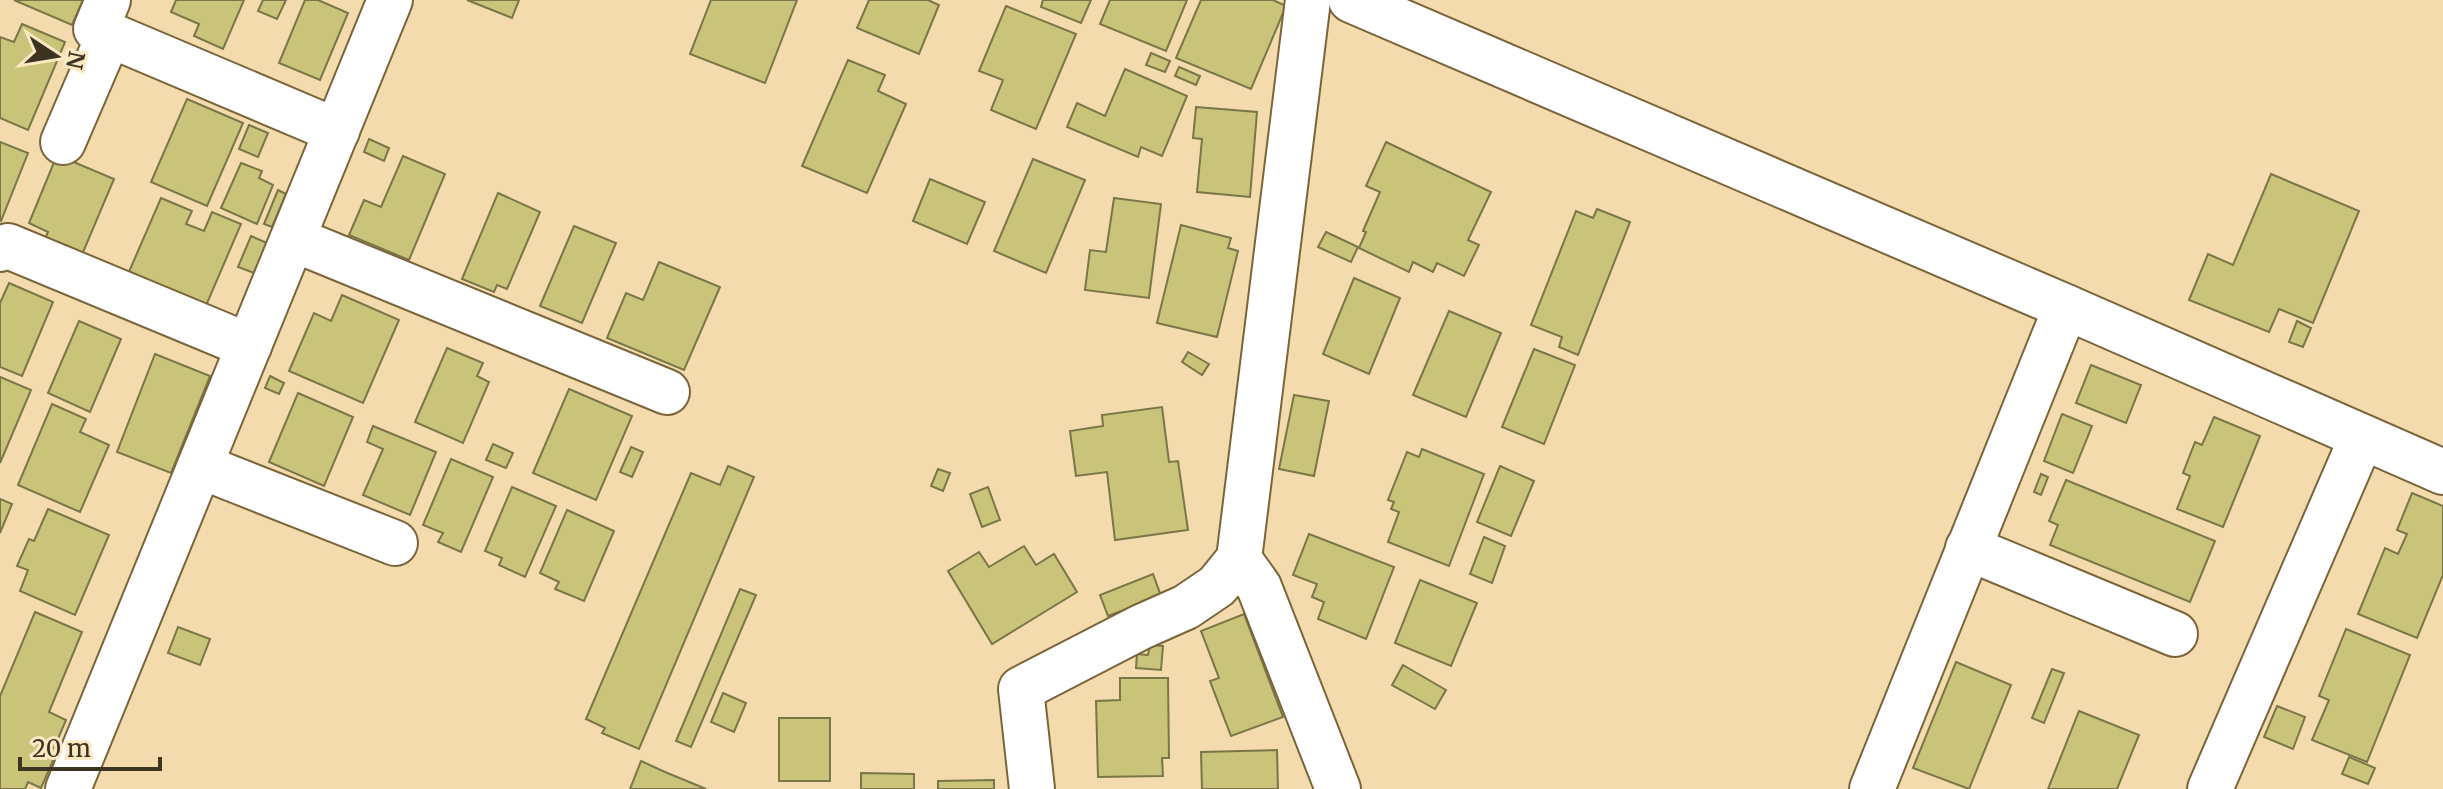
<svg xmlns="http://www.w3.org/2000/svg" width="2443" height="789" font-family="Merriweather,serif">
<rect width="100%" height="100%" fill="#f3dbad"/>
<g fill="#cac37a" stroke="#7a7647" stroke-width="2">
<path d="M14 0H83L72 25Z"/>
<path d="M176 0H244L223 49 194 36 199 24 171 12Z"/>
<path d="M263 0H286L277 19 258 11Z"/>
<path d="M305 0H318L348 13 320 80 279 63Z"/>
<path d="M467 0H519L512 18Z"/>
<path d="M711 0H797L765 83 690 54Z"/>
<path d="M869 0H928L939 5 919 54 857 28Z"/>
<path d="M1043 0H1091L1081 23 1041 7Z"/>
<path d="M1110 0H1187L1166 51 1100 24Z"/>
<path d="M1201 0H1273L1286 6 1251 89 1176 58Z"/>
<path d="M1006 6 1076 34 1036 129 991 110 1003 80 979 71Z"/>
<path d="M22 24 65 42 28 130 0 118V37L14 42Z"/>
<path d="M1151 53 1170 61 1165 72 1146 65Z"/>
<path d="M848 60 885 75 878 91 906 104 867 193 802 166Z"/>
<path d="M1179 67 1200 76 1196 85 1175 76Z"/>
<path d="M1125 69 1187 96 1162 156 1141 147 1138 157 1067 127 1077 103 1105 116Z"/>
<path d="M187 99 243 123 207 206 151 182Z"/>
<path d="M1196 107 1257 112 1250 197 1197 192 1202 139 1193 138Z"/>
<path d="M249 125 268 133 258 157 239 149Z"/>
<path d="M369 139 389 148 384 161 364 152Z"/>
<path d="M0 142 28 153 1 221 0 220Z"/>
<path d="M1386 142 1491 192 1468 240 1479 245 1464 276 1437 263 1433 272 1413 262 1409 272 1359 248 1366 232 1363 231 1380 192 1366 186Z"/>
<path d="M57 155 114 179 81 257 44 241 48 232 29 223Z"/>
<path d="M403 156 445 174 409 260 349 235 364 200 381 207Z"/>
<path d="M1033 159 1085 180 1046 273 994 251Z"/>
<path d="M241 163 262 171 259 178 273 185 257 224 221 208Z"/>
<path d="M2271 174 2359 211 2313 323 2279 309 2269 332 2189 300 2208 254 2233 265Z"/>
<path d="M930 179 985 202 967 244 913 221Z"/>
<path d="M278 190 286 194 272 227 264 224Z"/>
<path d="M498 193 540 212 507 289 497 285 494 292 462 279Z"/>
<path d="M161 198 192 211 186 224 204 231 212 212 241 224 205 308 128 274Z"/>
<path d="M1114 198 1161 204 1149 298 1085 290 1090 250 1106 252Z"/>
<path d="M1597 209 1630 222 1578 355 1559 347 1562 337 1531 325 1576 211 1593 218Z"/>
<path d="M1181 225 1231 238 1228 248 1238 251 1217 337 1157 323Z"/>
<path d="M574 226 616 243 582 323 540 306Z"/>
<path d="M1326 232 1358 247 1351 262 1318 247Z"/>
<path d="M251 236 267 243 254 273 238 267Z"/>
<path d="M659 262 720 287 684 370 607 338 626 293 643 300Z"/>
<path d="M1354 278 1400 298 1369 374 1323 354Z"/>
<path d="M9 283 53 302 22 376 0 367V303Z"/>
<path d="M342 295 399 320 363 403 289 371 314 313 331 321Z"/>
<path d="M1449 311 1501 333 1466 417 1413 395Z"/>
<path d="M79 321 121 339 90 412 48 393Z"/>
<path d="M2297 321 2311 328 2303 347 2289 342Z"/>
<path d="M447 348 483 363 477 376 489 382 463 443 415 422Z"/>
<path d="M1534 349 1575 365 1544 444 1502 427Z"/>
<path d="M1188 352 1209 364 1202 375 1182 362Z"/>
<path d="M155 354 210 376 171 473 117 452Z"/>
<path d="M2091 365 2141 385 2126 423 2076 403Z"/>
<path d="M270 376 284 383 279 394 265 388Z"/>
<path d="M0 377 31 390 0 463Z"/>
<path d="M569 389 632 416 596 500 533 473Z"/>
<path d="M298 393 353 417 324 486 269 462Z"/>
<path d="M1294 395 1329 401 1314 476 1279 469Z"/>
<path d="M52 404 86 419 80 432 109 445 80 512 18 485Z"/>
<path d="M1162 407 1169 462 1178 461 1188 530 1115 540 1107 472 1076 476 1070 431 1103 426 1102 415Z"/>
<path d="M2062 414 2092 426 2073 473 2044 461Z"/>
<path d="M2214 417 2260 436 2223 527 2177 509 2190 476 2183 473 2195 442 2202 445Z"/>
<path d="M373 426 436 452 410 515 363 495 383 449 367 442Z"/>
<path d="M493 444 513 453 506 468 486 460Z"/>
<path d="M631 447 643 452 632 477 620 472Z"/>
<path d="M1422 449 1484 474 1449 566 1388 542 1399 512 1391 509 1394 502 1388 500 1407 452 1419 457Z"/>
<path d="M451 459 493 477 461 552 438 542 443 533 423 525Z"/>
<path d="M728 466 754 477 639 749 602 733 605 728 586 719 691 473 720 485Z"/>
<path d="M1500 466 1534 481 1511 536 1477 522Z"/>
<path d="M938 469 950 473 943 491 931 486Z"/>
<path d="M2041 474 2048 477 2041 495 2034 492Z"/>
<path d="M2066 480 2215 541 2190 602 2050 545 2058 525 2049 521Z"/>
<path d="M512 487 556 506 525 577 499 565 502 558 485 551Z"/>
<path d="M988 487 1000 520 982 527 970 494Z"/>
<path d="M2412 493 2443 506V575L2417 638 2358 614 2385 548 2398 554 2407 534 2397 530Z"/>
<path d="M0 499 12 504 0 533Z"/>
<path d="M48 509 109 535 75 615 20 591 28 570 17 566 29 539 34 541Z"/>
<path d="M567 510 614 531 584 601 555 589 559 582 540 573Z"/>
<path d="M1309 534 1394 567 1366 639 1318 619 1324 602 1312 597 1317 584 1293 575Z"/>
<path d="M1484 537 1505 546 1492 583 1470 574Z"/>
<path d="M1024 546 1036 565 1054 554 1077 592 992 644 948 571 979 552 989 567Z"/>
<path d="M1153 574 1161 596 1108 616 1100 595Z"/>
<path d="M1420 580 1477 603 1451 666 1395 643Z"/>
<path d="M740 589 756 595 691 747 676 741Z"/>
<path d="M35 612 82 632 49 712 66 720 54 748 58 749 41 788 28 782 25 789H0V696Z"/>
<path d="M1244 614 1283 717 1231 736 1210 681 1219 678 1201 631Z"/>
<path d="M178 627 210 639 200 665 168 653Z"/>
<path d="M2346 629 2410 655 2367 762 2312 740 2329 700 2319 696Z"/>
<path d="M1150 645 1163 646 1161 670 1136 668 1137 654 1148 655Z"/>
<path d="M1956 662 2011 685 1969 789 1913 768Z"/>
<path d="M1403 665 1446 690 1435 709 1392 685Z"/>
<path d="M2052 669 2064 673 2044 723 2032 718Z"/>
<path d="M1120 678H1168L1169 758H1162L1163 776 1098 777 1096 701 1120 700Z"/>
<path d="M723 693 746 703 734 732 711 722Z"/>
<path d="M2277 706 2305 717 2293 749 2264 737Z"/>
<path d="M2079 711 2139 735 2117 789H2048Z"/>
<rect x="779" y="718" width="51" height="63"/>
<path d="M1277 750 1278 789H1202L1201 752Z"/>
<path d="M2349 757 2375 768 2368 784 2342 774Z"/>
<path d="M641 761 665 772 706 789H630Z"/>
<path d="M861 773 914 774V789H861Z"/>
<path d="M994 780V789H938V781Z"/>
</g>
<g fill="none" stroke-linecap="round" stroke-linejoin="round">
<defs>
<g id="street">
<path d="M108 0 96 29 337 131"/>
<path d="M1308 0 1239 559 1259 587 1338 789"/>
<path d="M1351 0 2066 307 2443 472"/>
<path d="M63 142 109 35"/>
<path d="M293 239 667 392"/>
<path d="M0 249 8 246 249 346"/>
<path d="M200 466 395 543"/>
<path d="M1968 548 2175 634"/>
<path d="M68 789 390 0"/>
<path d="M1032 789 1021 689 1141 627 1186 607 1217 586 1239 559"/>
<path d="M1872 789 2066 307"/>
<path d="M2210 789 2362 437"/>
</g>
</defs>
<use href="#street" stroke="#7a653a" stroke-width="48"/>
<use href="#street" stroke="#fff" stroke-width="44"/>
</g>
<g transform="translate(56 56) rotate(102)" stroke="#fce9c4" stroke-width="6" paint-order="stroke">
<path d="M0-6L14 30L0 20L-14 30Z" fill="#3d3321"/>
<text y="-12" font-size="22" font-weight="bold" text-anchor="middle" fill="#3d3321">N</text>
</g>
<path d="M20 757v12h140v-12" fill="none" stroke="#3d3321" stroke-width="4"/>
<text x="32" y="757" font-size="24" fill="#3d3321" stroke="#fce9c4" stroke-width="6" paint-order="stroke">20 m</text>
</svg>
